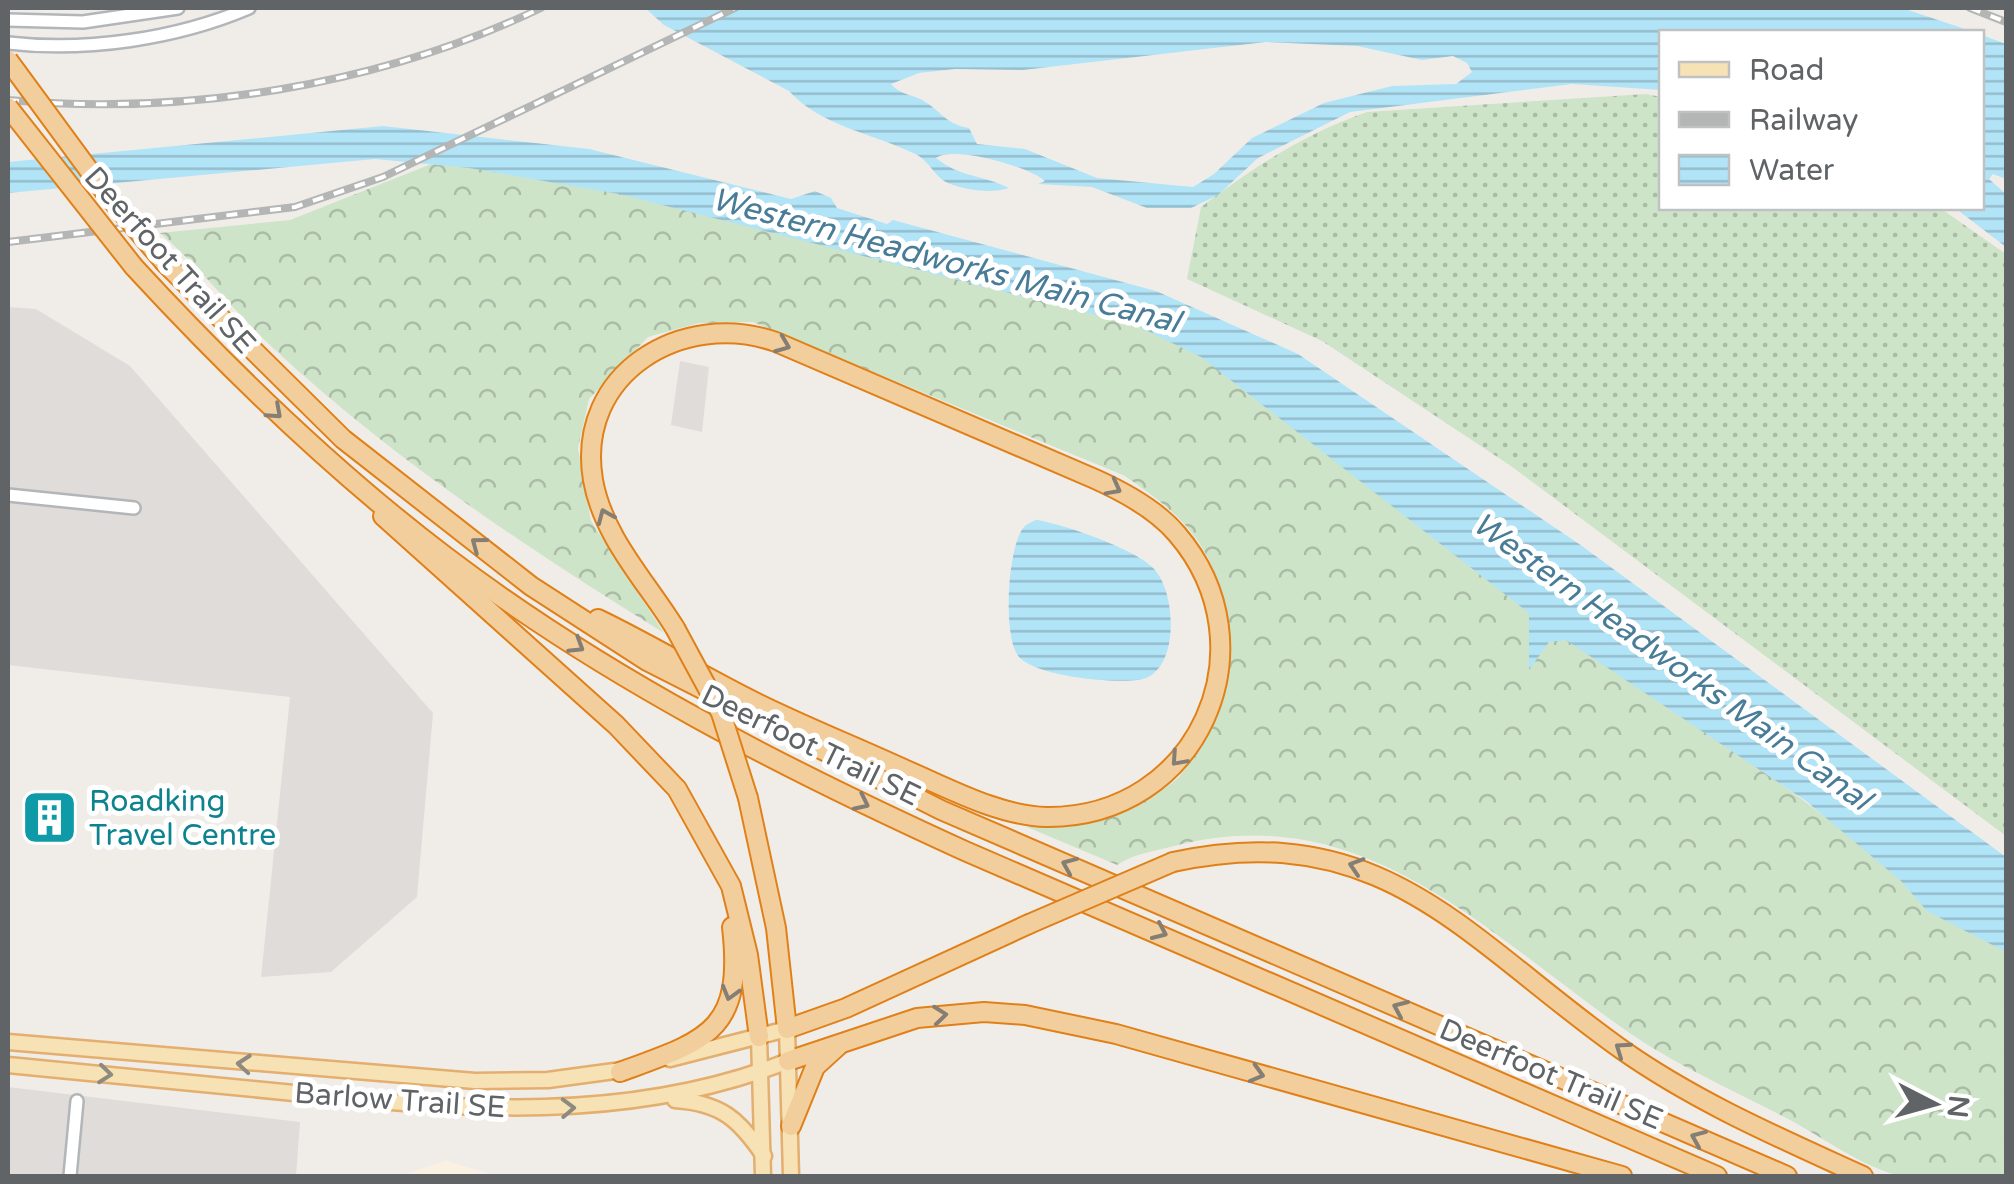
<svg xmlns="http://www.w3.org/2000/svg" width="2014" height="1184" font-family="'Varela Round',sans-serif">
<defs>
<pattern id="grass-dots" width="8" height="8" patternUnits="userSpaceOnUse" patternTransform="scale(2.5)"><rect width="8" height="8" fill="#cde4c8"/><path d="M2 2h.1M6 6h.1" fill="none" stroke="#aabca6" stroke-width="1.8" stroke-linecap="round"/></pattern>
<pattern id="forest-crowns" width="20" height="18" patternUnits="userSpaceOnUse" patternTransform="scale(2.5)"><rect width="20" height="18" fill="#cde4c8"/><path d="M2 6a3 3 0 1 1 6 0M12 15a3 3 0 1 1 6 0" fill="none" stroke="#aabca6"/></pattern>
<pattern id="water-rules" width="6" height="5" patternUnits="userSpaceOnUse" patternTransform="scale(2.5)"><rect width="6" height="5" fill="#b2e4f7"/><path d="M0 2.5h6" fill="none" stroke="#94bccc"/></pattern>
</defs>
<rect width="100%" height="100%" fill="#f0ede9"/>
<path fill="#fbf1e2" d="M447 1160V1161L496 1176H401Z"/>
<g fill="#dfdcda">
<path d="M8 307 36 309 130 366 433 713 417 897 331 972 261 977 290 697 8 665Z"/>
<path d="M680 361 709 367 702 432 671 425Z"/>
<path d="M8 1087 300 1122 296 1176H8Z"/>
</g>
<path fill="url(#grass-dots)" d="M1646 94 1661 97 1662 208H1940L2006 254V836L1511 466 1322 341 1187 279 1201 207C1252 168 1306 133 1367 112Z"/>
<path fill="url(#forest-crowns)" d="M454 155 604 179 1174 330 2006 952V1176C1974 1176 1931 1184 1900 1176 1863 1167 1825 1139 1792 1121 1739 1093 1681 1068 1631 1034 1487 935 1365 796 1174 846 1153 852 1135 853 1117 865L1027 827C1079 827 1130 815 1172 783 1182 776 1189 763 1195 753 1235 694 1241 611 1203 549 1184 517 1155 497 1125 476L753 322 699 323 648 337 589 399 578 448 591 521 664 633C528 549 390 457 272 347 233 310 201 268 160 233L290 220Z"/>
<g fill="url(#water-rules)" fill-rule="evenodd">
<path d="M645 8H1902L1974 32H1662L1661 90 1572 84 1350 112 1258 158 1218 195 1191 208H1147L1092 187 1038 184 1045 181C1028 166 953 145 936 158 959 177 983 175 1009 188 991 194 965 190 948 183 934 177 929 159 913 153 871 133 821 126 789 91L664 25ZM1266 42 1357 46 1422 60 1453 56 1467 63 1472 72 1456 84 1392 86 1324 103 1252 138 1214 174 1193 187 1097 178 1025 149 977 144 969 128C947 124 943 114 927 103 915 94 901 96 891 84L919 73 955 69 1023 70Z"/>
<path d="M1982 35 2006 44V179L1993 174 1989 179 2006 194V247L1955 208H1982Z"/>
<path d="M383 126 589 149 791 199 815 191 831 198 837 208 887 224 893 220 1156 291 1298 354 1582 546 2006 857V952L1927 911 1901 881 1806 801 1566 640 1549 642 1529 670V613L1201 357 1135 325 619 194 469 168 375 159 8 193V162Z"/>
<path d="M1037 520C1063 524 1139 550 1155 570 1177 595 1180 675 1138 680 1111 683 1040 677 1020 658 1002 641 1007 546 1024 527 1025 525 1035 520 1037 520Z"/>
</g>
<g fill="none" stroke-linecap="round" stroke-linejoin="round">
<defs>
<g id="minor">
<path d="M8 20 83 22 178 8"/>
<path d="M8 43C86 52 176 39 249 8"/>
<path d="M8 495 134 508"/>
<path d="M70 1176 77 1101"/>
</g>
<g id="major">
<path d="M759 1037 763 1176"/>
<path d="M8 1042 475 1081 548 1080 629 1069"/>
<path d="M670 1059 787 1029 791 1176"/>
<path d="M8 1065C103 1074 199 1084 294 1093 462 1110 628 1124 788 1061"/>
<path d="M675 1100C721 1103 739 1119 764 1156"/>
</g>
<g id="highway">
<path d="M165 263 343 439 531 586 647 661 941 810 1787 1176"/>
<path d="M134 267C230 371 332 470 445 556 604 677 783 768 965 851L1717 1176"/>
<path d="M383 516 616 725 677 789 731 886 748 955 759 1037"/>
<path d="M598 619C652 645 704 677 759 704 806 727 856 747 904 769 948 788 999 816 1047 817 1198 818 1274 647 1177 534 1156 509 1124 492 1095 479L776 342C683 309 575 373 593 480 603 537 646 581 675 628"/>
<path d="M748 798 776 928 787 1029 846 1008 1029 924"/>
<path d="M1173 862C1383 816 1467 940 1621 1049 1696 1102 1780 1138 1863 1176"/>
<path d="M788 1061 917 1018 984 1012 1025 1015 1116 1034 1622 1176"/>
<path d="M620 1072C707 1040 744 1032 732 927"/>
<path d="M791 1126 815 1067 838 1046"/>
</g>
</defs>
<use href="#minor" stroke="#b3b6b9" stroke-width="16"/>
<use href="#major" stroke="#e4af6e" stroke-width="19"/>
<use href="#highway" stroke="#e08018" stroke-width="22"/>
<use href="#minor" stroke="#fff" stroke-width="11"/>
<use href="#major" stroke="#f7e2b6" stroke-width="14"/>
<use href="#highway" stroke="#f3ce9d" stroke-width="18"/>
<defs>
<g id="rail">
<path d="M1970 8 2006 22"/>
<path d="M8 100C187 116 378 86 541 8"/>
<path d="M8 242 295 207 383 177 735 8"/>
</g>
</defs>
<use href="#rail" stroke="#b4b5b5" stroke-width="8"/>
<use href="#rail" stroke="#fff" stroke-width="4" stroke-dasharray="11" stroke-linecap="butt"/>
<defs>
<g id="highway-bridge">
<path d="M8 60 105 192 165 263"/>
<path d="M8 107 134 267"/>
<path d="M675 628 721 713 748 798"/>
<path d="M1029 924 1173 862"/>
</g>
</defs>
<use href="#highway-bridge" stroke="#e08018" stroke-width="22" stroke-linecap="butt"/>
<use href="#highway-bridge" stroke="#f3ce9d" stroke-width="18"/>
</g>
<defs><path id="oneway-chevron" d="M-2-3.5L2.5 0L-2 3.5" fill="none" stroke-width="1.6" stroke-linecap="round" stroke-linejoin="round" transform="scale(2.5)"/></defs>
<g stroke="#857e74">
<use href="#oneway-chevron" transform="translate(783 345) rotate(22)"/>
<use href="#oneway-chevron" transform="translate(275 412) rotate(42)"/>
<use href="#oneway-chevron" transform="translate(1114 488) rotate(28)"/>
<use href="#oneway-chevron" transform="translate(605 516) rotate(-113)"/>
<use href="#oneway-chevron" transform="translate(478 544) rotate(-143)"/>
<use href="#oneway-chevron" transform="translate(577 646) rotate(32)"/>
<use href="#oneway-chevron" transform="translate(1178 759) rotate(132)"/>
<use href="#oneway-chevron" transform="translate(862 803) rotate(26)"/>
<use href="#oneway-chevron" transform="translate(1069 865) rotate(-157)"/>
<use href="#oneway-chevron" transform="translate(1356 866) rotate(-162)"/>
<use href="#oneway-chevron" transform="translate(1160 932) rotate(24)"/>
<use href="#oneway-chevron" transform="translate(730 993) rotate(106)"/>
<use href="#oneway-chevron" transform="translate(1400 1008) rotate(-156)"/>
<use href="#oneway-chevron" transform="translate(940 1015) rotate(-6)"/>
<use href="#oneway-chevron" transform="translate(1622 1049) rotate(-145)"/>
<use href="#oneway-chevron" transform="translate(1257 1074) rotate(16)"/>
<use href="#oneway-chevron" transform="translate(1698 1138) rotate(-157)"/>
</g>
<g stroke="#8d8a7f">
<use href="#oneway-chevron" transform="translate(244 1064) rotate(-175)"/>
<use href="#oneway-chevron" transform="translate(105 1074) rotate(6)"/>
<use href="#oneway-chevron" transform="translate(568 1108) rotate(-2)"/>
</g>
<defs>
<symbol id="building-square" viewBox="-11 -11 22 22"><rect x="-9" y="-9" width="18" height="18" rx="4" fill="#0f9aa8" stroke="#fff"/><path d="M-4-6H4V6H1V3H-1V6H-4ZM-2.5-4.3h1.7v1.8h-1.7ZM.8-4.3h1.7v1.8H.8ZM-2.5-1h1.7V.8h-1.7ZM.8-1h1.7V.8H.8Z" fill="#fff"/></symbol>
</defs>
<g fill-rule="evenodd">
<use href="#building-square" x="18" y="786" width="63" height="63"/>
</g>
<g text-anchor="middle" stroke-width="10" stroke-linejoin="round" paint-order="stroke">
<g font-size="30" fill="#606467" stroke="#fff">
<text transform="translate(170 260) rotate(48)" y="10">Deerfoot Trail SE</text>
<text transform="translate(811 745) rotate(26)" y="10">Deerfoot Trail SE</text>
<text transform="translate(1551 1074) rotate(23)" y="10">Deerfoot Trail SE</text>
<text transform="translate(400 1100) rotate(4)" y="10">Barlow Trail SE</text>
</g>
<g font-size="30" fill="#0d838f" stroke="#fff" text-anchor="start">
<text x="89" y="811">Roadking<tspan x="89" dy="34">Travel Centre</tspan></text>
</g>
<g font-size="32" font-style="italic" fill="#487c97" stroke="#fff">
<text transform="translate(946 260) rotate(15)" y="11">Western Headworks Main Canal</text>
<text transform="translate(1672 661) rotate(36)" y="11">Western Headworks Main Canal</text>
</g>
</g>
<rect width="2014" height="1184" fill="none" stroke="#606467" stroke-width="20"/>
<rect x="1659" y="30" width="325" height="180" fill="#ffffff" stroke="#bfc1c2" stroke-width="2.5"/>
<rect x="1679" y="62" width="50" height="15" fill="#f7e2b6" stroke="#bfc1c2" stroke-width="2.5"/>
<text x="1749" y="80" font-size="30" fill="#606467">Road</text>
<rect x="1679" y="112" width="50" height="15" fill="#b4b5b5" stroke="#bfc1c2" stroke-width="2.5"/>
<text x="1749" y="130" font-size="30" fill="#606467">Railway</text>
<rect x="1679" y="155" width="50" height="30" fill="url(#water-rules)" stroke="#bfc1c2" stroke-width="2.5"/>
<text x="1749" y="180" font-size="30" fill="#606467">Water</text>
<g transform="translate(1934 1104) rotate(96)" stroke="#ffffff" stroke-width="8" paint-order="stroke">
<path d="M0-8L18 38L0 25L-18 38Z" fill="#606467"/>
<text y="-15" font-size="28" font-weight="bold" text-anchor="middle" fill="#606467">N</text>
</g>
</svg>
